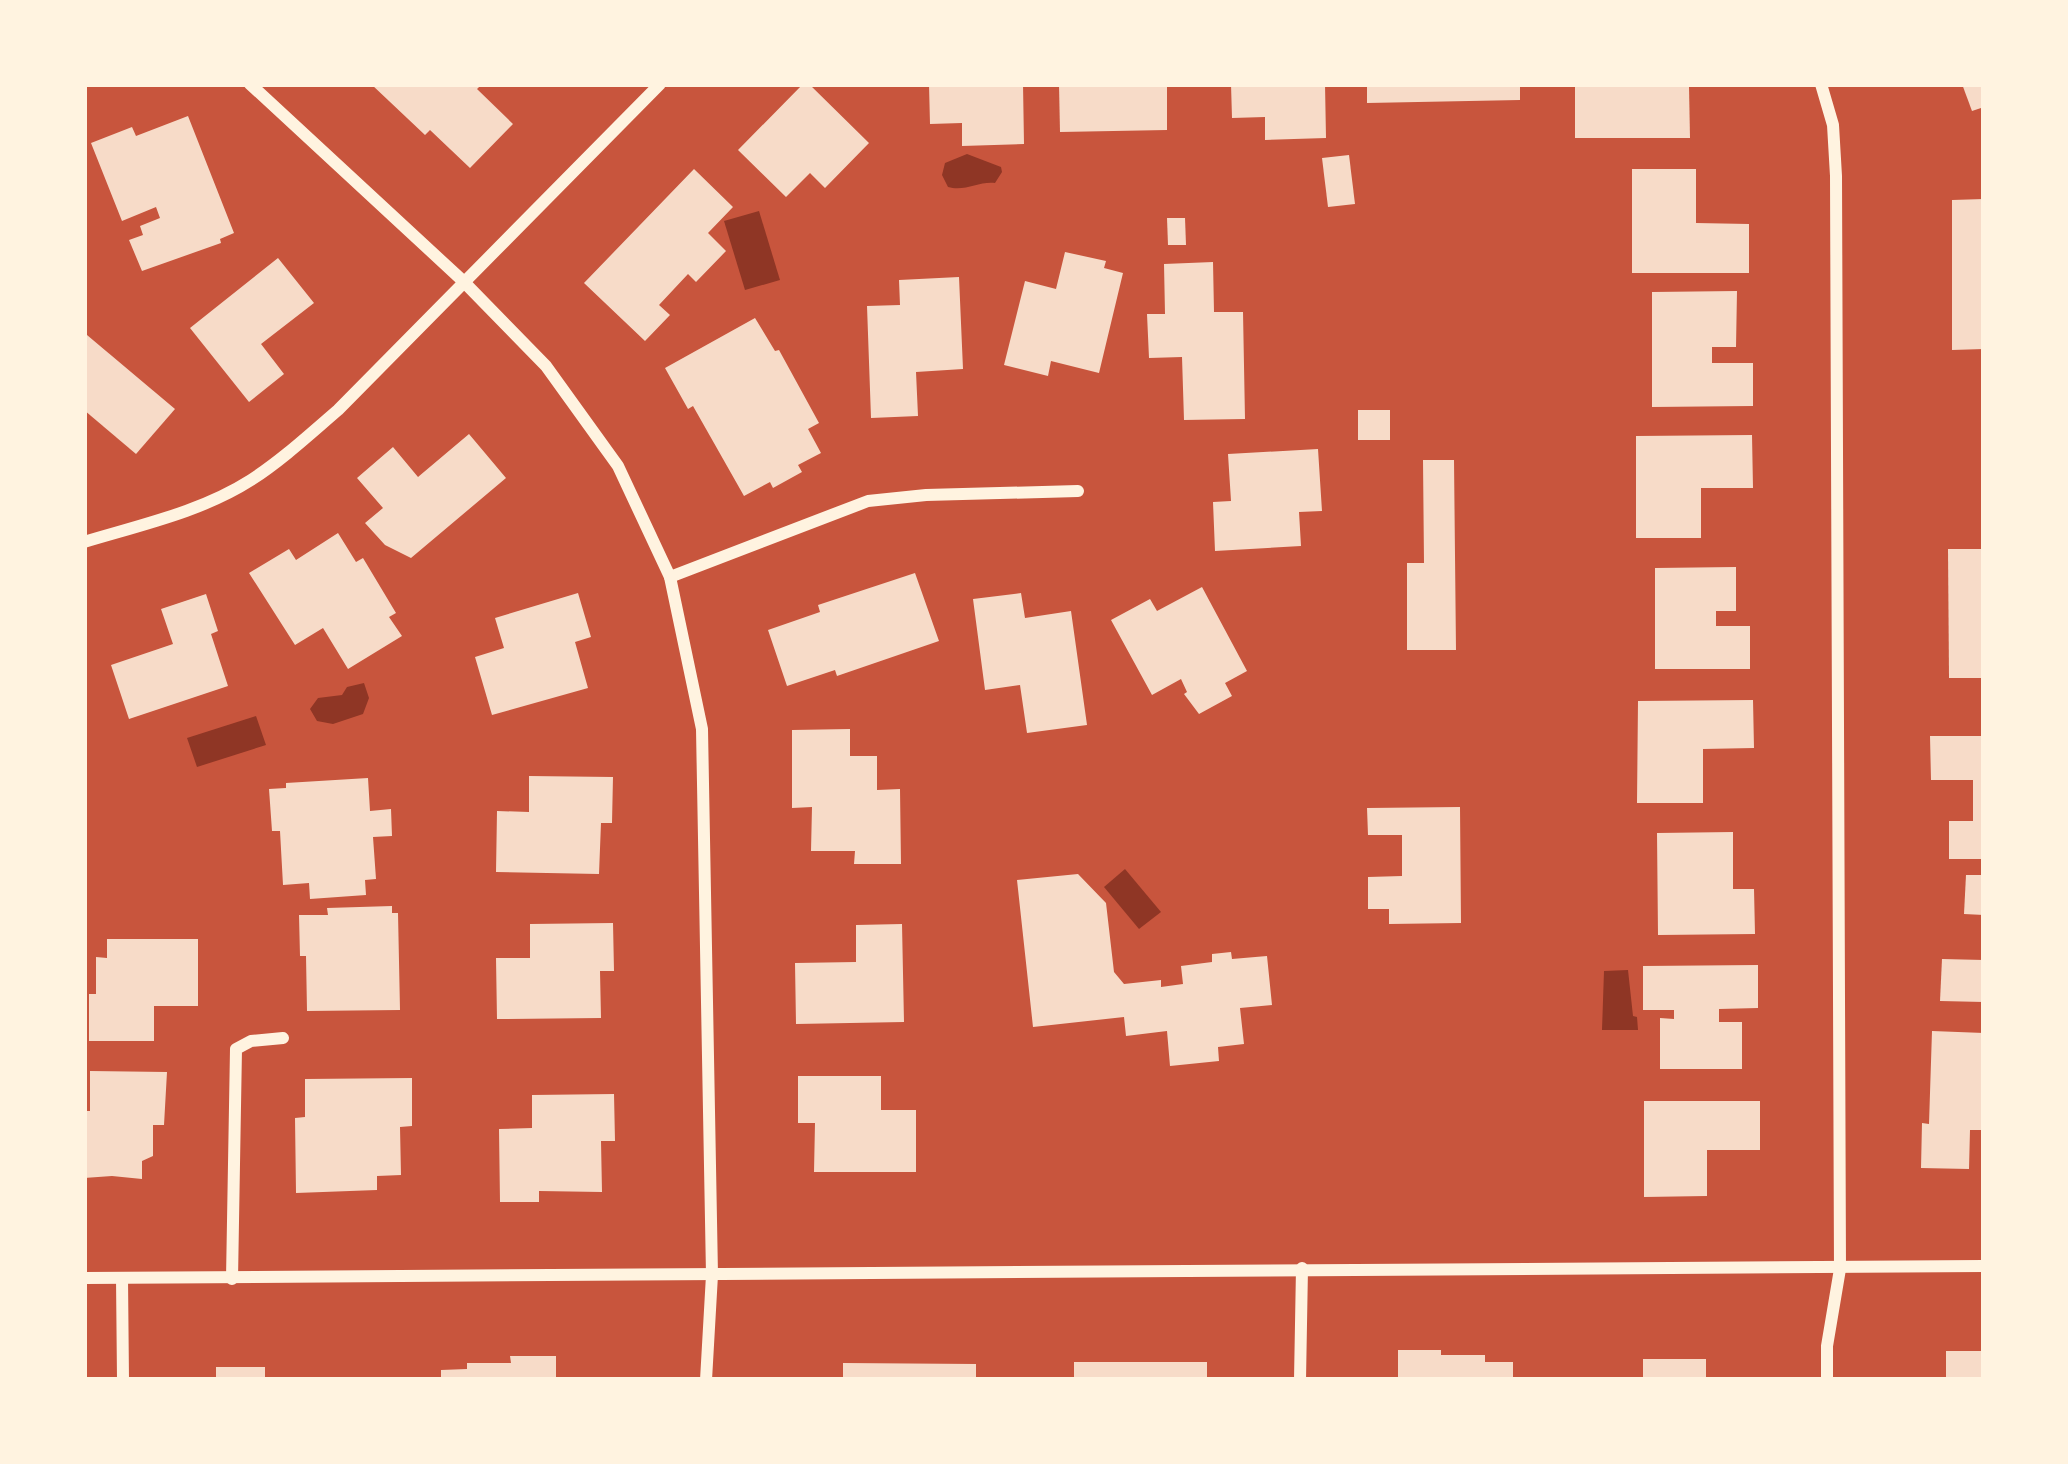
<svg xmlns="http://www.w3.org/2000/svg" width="2068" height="1464" font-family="'Open Sans',sans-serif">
<rect width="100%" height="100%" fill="#c8553d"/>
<g fill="#8f3625">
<path d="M967 154 1001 167 1002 172 995 183C979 181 965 192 948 187L942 175 945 163Z"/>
<path d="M759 211 780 280 745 290 724 221Z"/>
<path d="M364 683 369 698 363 714 333 724 317 721 310 709 318 698 342 695 347 687Z"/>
<path d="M256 716 266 745 197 767 187 738Z"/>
<path d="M1125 869 1161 912 1139 929 1104 887Z"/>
<path d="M1628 970 1633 1016 1637 1017 1638 1030H1602L1604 971Z"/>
</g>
<g fill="#f7dbc8">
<path d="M371 84H482L477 89 513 124 470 168 430 130 425 135Z"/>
<path d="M803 84H809L869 143 825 188 810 173 786 197 738 150Z"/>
<path d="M929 84H1023L1024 144 962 146V123L930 124Z"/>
<path d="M1059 84H1167V130L1060 132Z"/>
<path d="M1231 84H1325L1326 138 1265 140V117L1232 118Z"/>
<path d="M1367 84H1520V100L1367 103Z"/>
<path d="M1575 84 1689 87 1690 138H1575Z"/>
<path d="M1962 84H1984V107L1972 111Z"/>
<path d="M188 116 234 233 220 239 221 243 142 271 129 240 143 235 140 226 160 218 156 207 122 221 91 143 132 127 136 136Z"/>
<path d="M1349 155 1355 204 1328 207 1322 158Z"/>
<path d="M694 169 733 207 708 233 726 251 696 282 688 274 659 305 670 315 645 341 584 283Z"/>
<path d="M1632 169H1696V223L1749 224V273H1632Z"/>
<path d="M1984 199V349L1952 350V200Z"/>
<path d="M1167 218H1185L1186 245H1168Z"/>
<path d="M1065 252 1106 261 1104 268 1123 273 1099 373 1051 361 1048 376 1004 365 1025 281 1056 289Z"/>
<path d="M278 258 314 303 261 344 284 374 249 402 190 328Z"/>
<path d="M1213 262 1214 312H1243L1245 419 1184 420 1182 357 1149 358 1147 314H1165L1164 264Z"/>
<path d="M959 277 963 369 916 372 918 416 871 418 867 306 900 305 899 280Z"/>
<path d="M1737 291 1736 347H1712V363H1753V406L1652 407V292Z"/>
<path d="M755 318 775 351 779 350 819 423 808 429 821 453 798 465 802 472 773 488 770 482 744 496 693 406 688 409 665 368Z"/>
<path d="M87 335 175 409 136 454 84 410V339Z"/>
<rect x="1358" y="410" width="32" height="30"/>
<path d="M469 434 506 478 411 558 385 545 365 523 383 508 357 478 393 447 418 477Z"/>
<path d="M1752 435 1753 488H1701V538H1636V436Z"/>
<path d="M1318 449 1322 511 1299 512 1301 546 1215 551 1213 502 1231 501 1228 454Z"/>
<path d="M1423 460H1454L1456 650H1407V563H1424Z"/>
<path d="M338 533 356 562 363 558 396 613 389 617 402 636 348 669 323 628 295 645 249 573 289 549 296 560Z"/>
<path d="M1948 549H1984V678H1949Z"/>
<path d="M1736 567V611H1716V626H1750V669H1655V568Z"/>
<path d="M915 573 939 641 837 676 835 670 787 686 768 630 820 612 818 605Z"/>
<path d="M1202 587 1247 671 1225 683 1232 696 1199 714 1184 694 1187 692 1181 679 1152 695 1111 620 1150 599 1157 611Z"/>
<path d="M578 593 591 637 575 642 588 688 492 715 475 657 504 648 495 618Z"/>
<path d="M1021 593 1025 618 1071 611 1087 725 1027 733 1020 685 985 690 973 599Z"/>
<path d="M206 594 218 631 211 634 228 686 129 719 111 665 173 644 161 609Z"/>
<path d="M1753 700 1754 748 1703 749V803H1637L1638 701Z"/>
<path d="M850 729V756H877V790L900 789 901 864H854L855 851H811L812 807 792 808V730Z"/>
<path d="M1930 736H1984V859H1949V821H1973V780H1931Z"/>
<path d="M529 776 613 777 612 823H601L599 874 496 872 497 811 529 812Z"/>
<path d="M368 778 370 811 391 809 392 836 373 837 376 879 365 880 366 895 310 899 309 883 283 885 280 831H272L269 789 286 788V783Z"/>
<path d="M1460 807 1461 923 1389 924V909H1368V877L1402 876V835H1368L1367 808Z"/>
<path d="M1733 832V889H1754L1755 934 1658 935 1657 833Z"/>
<path d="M1078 874 1106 903 1114 972 1124 984 1161 980V987L1183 984 1181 966 1212 962V954L1231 952 1232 959 1267 956 1272 1005 1240 1008 1244 1044 1218 1047 1219 1061 1170 1066 1167 1031 1126 1036 1124 1017 1033 1027 1017 880Z"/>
<path d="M1966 875H1984V915L1964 914Z"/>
<path d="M392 906V913H398L400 1010 307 1011 306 956H300L299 915H328L327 908Z"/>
<path d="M613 923 614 971H600L601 1018 497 1019 496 958H530V924Z"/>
<path d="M902 924 904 1022 796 1024 795 963 856 962V925Z"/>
<path d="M107 939H198V1006H154V1041H89V994H96V957L107 958Z"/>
<path d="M1942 959 1984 960V1002L1940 1001Z"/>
<path d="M1758 965V1008L1719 1009V1022H1742V1069H1660V1018L1674 1019V1010H1643V966Z"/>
<path d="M1932 1031 1984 1033V1130H1970L1969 1169 1921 1168 1922 1123 1929 1124Z"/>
<path d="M90 1071 167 1072 164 1125H153V1156L142 1161V1179L112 1176 84 1178V1111H90Z"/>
<path d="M798 1076H881V1110H916V1172H814L815 1123H798Z"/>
<path d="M412 1078V1126L400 1127 401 1175 377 1176V1190L296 1193 295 1118 305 1117V1079Z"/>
<path d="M614 1094 615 1141H601L602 1192 539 1191V1202H500L499 1129 532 1128V1095Z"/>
<path d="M1644 1101H1760V1150H1707V1196L1644 1197Z"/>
<path d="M1398 1350H1441V1355H1485V1362H1513V1380H1398Z"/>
<rect x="1946" y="1351" width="38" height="29"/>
<path d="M510 1356H556V1380H441V1370L467 1369V1363H511Z"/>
<rect x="1643" y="1359" width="63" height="21"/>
<rect x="1074" y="1362" width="133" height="18"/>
<path d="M843 1363 976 1364V1380H843Z"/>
<rect x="216" y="1367" width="49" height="13"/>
</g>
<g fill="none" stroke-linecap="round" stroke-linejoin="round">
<g stroke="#fff3e0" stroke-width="12">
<path d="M250 84 463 281 546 366 618 466 670 577 702 729 712 1275 706 1380"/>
<path d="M1821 84 1833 125 1836 176 1840 1269 1827 1346V1380"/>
<path d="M84 542C140 525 201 512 251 480 282 460 310 434 338 410L660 84"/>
<path d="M670 577 868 501 926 495 1078 491"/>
<path d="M84 1278 1984 1266"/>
<path d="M122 1278 123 1380"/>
<path d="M232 1279 236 1049 251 1041 283 1038"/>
<path d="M1300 1380 1302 1268"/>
</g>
</g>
<rect width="2068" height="1464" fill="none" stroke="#fff3e0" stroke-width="174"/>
</svg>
